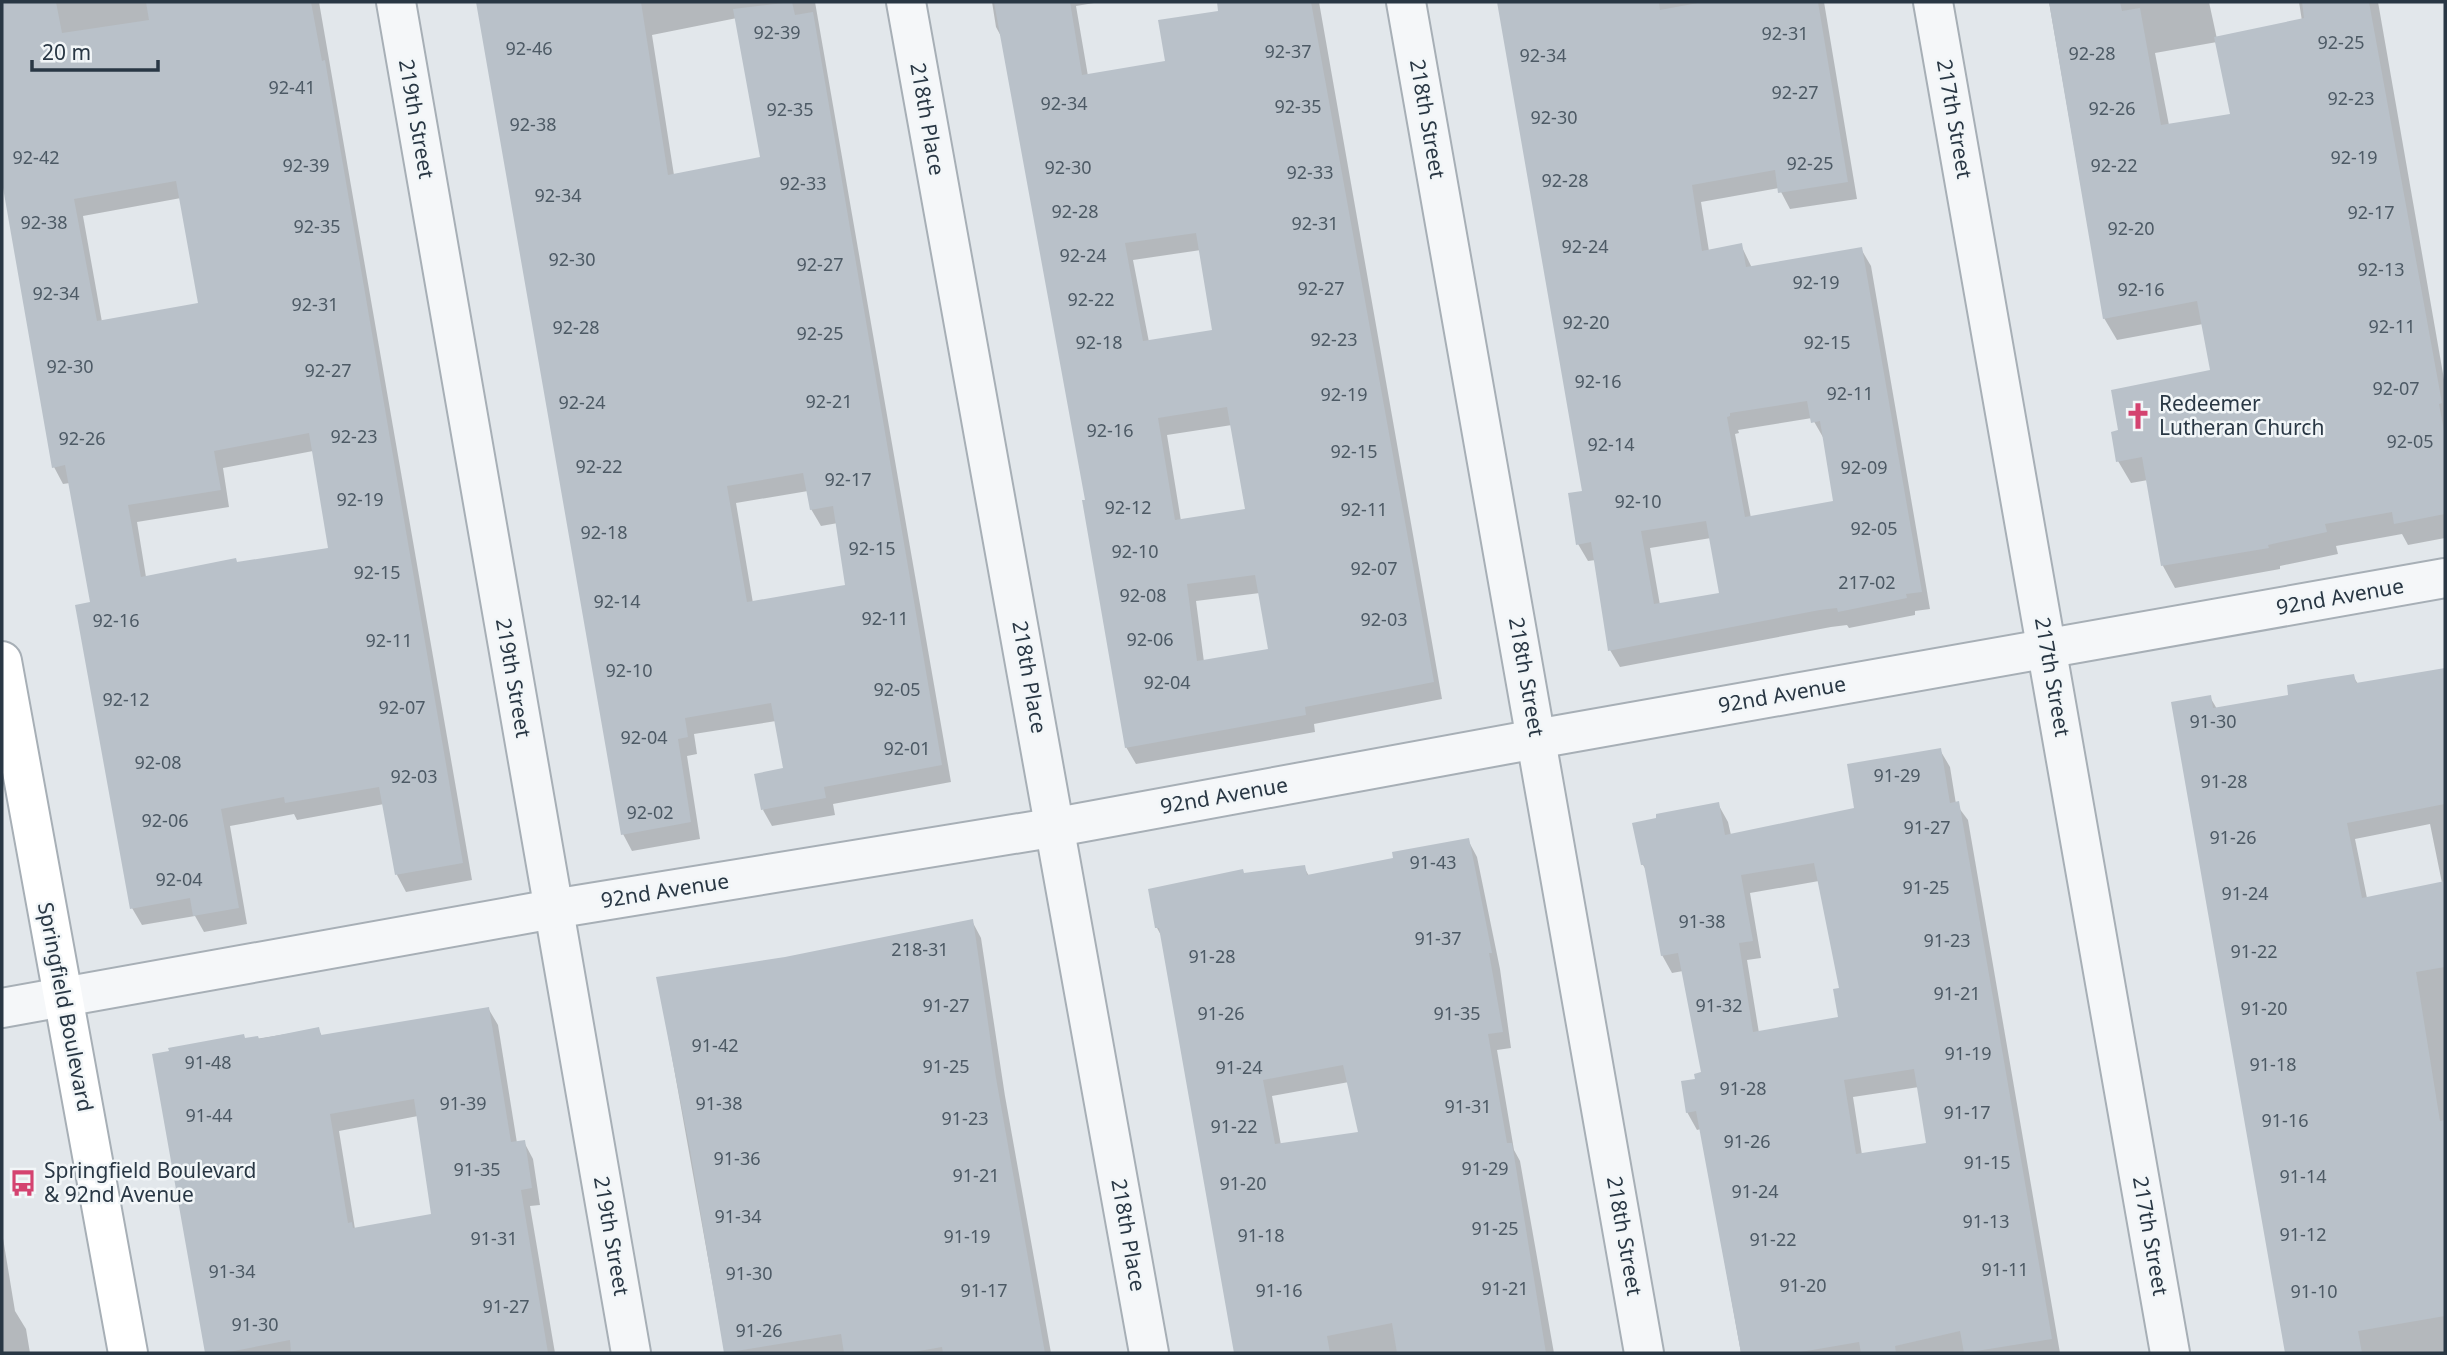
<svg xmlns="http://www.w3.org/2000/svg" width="2447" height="1355" font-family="'Noto Sans',sans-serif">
<rect width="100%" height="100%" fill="#e2e7eb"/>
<g fill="#0003" fill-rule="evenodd">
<path d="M2 2H319L472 880 406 892 397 875 384 804 297 820 294 814 230 826 247 924 204 932 195 916 142 925 132 908 92 603 70 483 63 484 54 467 2 178ZM181 198 200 305 102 322 83 216ZM313 451 330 550 146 577 137 522 229 507 223 468Z"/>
<path d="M478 2H815L951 782 833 804 835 815 772 826 763 810 785 770 776 721 694 734 697 754 687 756 700 839 632 851 623 834ZM737 18 762 159 674 175 652 35ZM808 491 811 509 821 526 838 523 847 586 753 603 736 503Z"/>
<path d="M992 2H1100L1076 6 1088 76 1167 62 1220 12 1219 2H1319L1442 699 1314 724 1315 732 1136 764 1126 747 1087 501 1003 40 996 27ZM1201 250 1214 331 1149 342 1133 260ZM1232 425 1247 510 1181 521 1167 435ZM1260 593 1270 651 1204 662 1196 601Z"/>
<path d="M1498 2H1824L1857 199 1790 209 1779 188 1701 202 1709 251 1741 245 1752 268 1861 249 1871 266 1930 609 1915 611V615L1849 628 1847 625 1831 627 1620 667 1610 650 1596 560 1588 561 1578 544 1584 493ZM1812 418 1824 439 1835 502 1751 518 1735 434 1739 433 1738 430ZM1711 538 1721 594 1660 605 1650 548Z"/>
<path d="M2049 2H2209L2217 39 2302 21 2299 2H2378L2445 385V538L2408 545 2402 534 2336 546 2338 554 2280 566V569L2175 588 2163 566 2148 480 2131 483 2118 461 2212 372 2203 324 2117 340 2104 318ZM2217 42 2232 116 2169 125 2155 53Z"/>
<path d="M2445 670V1353H2289L2173 704 2210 697 2217 709 2290 697 2353 676 2358 684ZM2430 824 2442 883 2367 898 2355 839Z"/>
<path d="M1940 750 1950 767 1956 804 1968 820 2060 1353H1741L1701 1129 1697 1130 1687 1112 1697 1080 1703 1074 1683 971 1672 973 1662 955 1648 873 1643 865 1718 804 1728 822 1731 835 1856 810ZM1819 881 1841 989 1840 1018 1759 1033 1747 960 1761 958 1750 893ZM1919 1087 1928 1144 1862 1155 1853 1097Z"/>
<path d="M1468 840 1477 857 1500 969 1511 1048 1497 1050 1514 1150 1520 1161 1554 1353H1236L1162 937 1157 928 1244 875 1304 867 1309 876 1395 859ZM1349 1082 1360 1133 1281 1145 1272 1096Z"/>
<path d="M972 921 981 938 1005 1096 1051 1353H725L658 979 786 959Z"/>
<path d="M488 1008 498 1025 517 1143 524 1142 533 1159 540 1205 530 1206 555 1353H207L154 1055 318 1029 322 1036ZM418 1116 433 1215 355 1229 339 1131Z"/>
<path d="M2 1232 15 1311 26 1329 30 1353H2Z"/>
</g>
<g fill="#b9c1c9" fill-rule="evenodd">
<path d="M2 2H56L62 33 149 20 146 2H311L322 61 325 60 463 863 395 875 379 787 285 803 284 797 221 809 239 908 193 916 190 898 130 909 75 605 90 602 65 465 52 468 2 182ZM176 181 198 303 97 321 74 199ZM309 433 328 548 237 562 236 558 141 577 128 505 221 490 214 451Z"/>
<path d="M476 2H641L668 175 760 157 733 9 792 2 795 15 813 12 942 765 824 787 826 798 761 810 754 774 783 768 771 703 685 718 688 737 678 739 691 822 621 835ZM803 473 810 510 833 506 845 585 747 602 727 486Z"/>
<path d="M994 2H1070L1082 75 1165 61 1158 20 1218 11 1217 2H1311L1434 682 1305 707 1306 715 1125 748 1082 500H1085ZM1196 233 1212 330 1143 341 1125 243ZM1227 407 1245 509 1175 520 1158 418ZM1255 575 1268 649 1197 661 1187 584Z"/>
<path d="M1497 2H1659L1660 10 1703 2H1818L1848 182 1778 193 1775 170 1692 185 1702 251 1742 243 1746 267 1862 247 1922 592 1906 594 1907 598 1838 612 1837 608 1820 610 1608 651 1591 542 1576 545 1568 493 1582 491ZM1807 401 1811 423 1820 421 1833 501 1745 517 1727 417 1730 416V413ZM1706 521 1719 593 1654 604 1641 531Z"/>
<path d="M2049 2H2120L2122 11 2140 8 2161 125 2230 114 2214 37 2304 18 2302 2H2369L2442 403 2439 404 2445 436V514L2394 524 2392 512 2325 524 2327 532 2268 545 2269 548 2161 566 2142 457 2116 462 2111 432 2118 430 2111 390 2210 370 2197 301 2103 319Z"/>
<path d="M2445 668V804L2347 823 2362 898 2445 881V967L2416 972 2440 1121 2445 1120V1316L2358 1331 2362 1353H2285L2171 702 2211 695 2213 708 2288 695 2287 685 2322 679 2354 674 2356 683Z"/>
<path d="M1941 748 1950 803 1959 801 2052 1339 1964 1353 1960 1331 1895 1346 1896 1353H1861L1859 1342 1795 1353H1741L1696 1111 1686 1113 1681 1081 1695 1079 1694 1074 1701 1072 1678 953 1661 956 1644 865H1641L1632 823 1656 818V814L1719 802 1725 835 1854 808 1847 764ZM1814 863 1839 988 1833 989 1838 1017 1753 1032 1739 943 1753 941 1741 875ZM1914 1069 1926 1143 1856 1154 1844 1080Z"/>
<path d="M1469 838 1492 953H1489L1503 1032 1488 1034 1507 1143H1512L1546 1353H1397L1392 1323 1327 1336 1330 1353H1234L1159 928H1155L1148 889 1243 869 1244 873 1305 865 1307 875 1393 858 1392 852ZM1343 1065 1358 1132 1275 1144 1263 1080Z"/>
<path d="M973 919 996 1078 1045 1353H943L942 1347 908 1353H844L841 1334 724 1353 690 1150 656 977 785 957Z"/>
<path d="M489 1007 511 1142 525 1140 532 1188 521 1190 548 1353H291L290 1340 224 1353H205L152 1054 169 1051 168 1048 244 1034 245 1038 258 1036 259 1039 319 1027 321 1035ZM414 1099 431 1214 353 1228 352 1222 348 1223 330 1114Z"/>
</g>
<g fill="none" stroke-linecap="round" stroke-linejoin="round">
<defs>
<g id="minor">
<path d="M396 2 631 1353"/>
<path d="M906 2 1149 1353"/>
<path d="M1406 2 1644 1353"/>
<path d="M1933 2 2170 1353"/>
<path d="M2 1008 553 909 1057 827 1536 739 2445 578"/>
</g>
<path id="secondary" d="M2 661 128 1353"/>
</defs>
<use href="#minor" stroke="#a7afb6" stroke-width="42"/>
<use href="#secondary" stroke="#a7afb6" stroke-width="42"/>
<use href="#minor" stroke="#f5f7f9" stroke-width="38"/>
<use href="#secondary" stroke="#fff" stroke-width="38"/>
</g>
<defs>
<symbol id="church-bare" viewBox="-9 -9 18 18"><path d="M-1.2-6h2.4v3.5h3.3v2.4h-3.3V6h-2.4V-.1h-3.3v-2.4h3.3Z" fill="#d44370" stroke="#f2f6f8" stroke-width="2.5" paint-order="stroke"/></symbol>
<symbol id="bus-bare" viewBox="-9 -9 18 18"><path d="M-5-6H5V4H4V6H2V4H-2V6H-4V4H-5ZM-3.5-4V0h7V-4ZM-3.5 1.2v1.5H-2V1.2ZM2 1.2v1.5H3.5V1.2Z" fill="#d44370" stroke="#f2f6f8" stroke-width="2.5" paint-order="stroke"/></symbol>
</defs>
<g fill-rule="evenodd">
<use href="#church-bare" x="2119" y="397" width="38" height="38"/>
<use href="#bus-bare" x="4" y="1164" width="38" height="38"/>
</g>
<g text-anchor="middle" stroke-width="5" stroke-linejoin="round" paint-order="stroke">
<g font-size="18" fill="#4d5a65">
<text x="777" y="39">92-39</text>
<text x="1785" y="40">92-31</text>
<text x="2341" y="49">92-25</text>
<text x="529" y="55">92-46</text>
<text x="1288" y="58">92-37</text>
<text x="2092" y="60">92-28</text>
<text x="1543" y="62">92-34</text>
<text x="292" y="94">92-41</text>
<text x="1795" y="99">92-27</text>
<text x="2351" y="105">92-23</text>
<text x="1064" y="110">92-34</text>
<text x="1298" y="113">92-35</text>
<text x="2112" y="115">92-26</text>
<text x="790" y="116">92-35</text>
<text x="1554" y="124">92-30</text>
<text x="533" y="131">92-38</text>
<text x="36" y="164">92-42</text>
<text x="2354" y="164">92-19</text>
<text x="1810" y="170">92-25</text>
<text x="306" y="172">92-39</text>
<text x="2114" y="172">92-22</text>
<text x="1068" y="174">92-30</text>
<text x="1310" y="179">92-33</text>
<text x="1565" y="187">92-28</text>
<text x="803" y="190">92-33</text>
<text x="558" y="202">92-34</text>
<text x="1075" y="218">92-28</text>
<text x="2371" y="219">92-17</text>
<text x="44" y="229">92-38</text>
<text x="1315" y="230">92-31</text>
<text x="317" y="233">92-35</text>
<text x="2131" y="235">92-20</text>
<text x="1585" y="253">92-24</text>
<text x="1083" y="262">92-24</text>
<text x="572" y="266">92-30</text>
<text x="820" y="271">92-27</text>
<text x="2381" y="276">92-13</text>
<text x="1816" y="289">92-19</text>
<text x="1321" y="295">92-27</text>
<text x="2141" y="296">92-16</text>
<text x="56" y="300">92-34</text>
<text x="1091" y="306">92-22</text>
<text x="315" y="311">92-31</text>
<text x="1586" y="329">92-20</text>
<text x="2392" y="333">92-11</text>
<text x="576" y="334">92-28</text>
<text x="820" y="340">92-25</text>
<text x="1334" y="346">92-23</text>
<text x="1099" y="349">92-18</text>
<text x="1827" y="349">92-15</text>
<text x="70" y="373">92-30</text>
<text x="328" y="377">92-27</text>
<text x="1598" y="388">92-16</text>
<text x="2396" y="395">92-07</text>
<text x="1850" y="400">92-11</text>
<text x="1344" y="401">92-19</text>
<text x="829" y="408">92-21</text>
<text x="582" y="409">92-24</text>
<text x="1110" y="437">92-16</text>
<text x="354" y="443">92-23</text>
<text x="82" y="445">92-26</text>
<text x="2410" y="448">92-05</text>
<text x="1611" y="451">92-14</text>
<text x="1354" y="458">92-15</text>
<text x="599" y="473">92-22</text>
<text x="1864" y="474">92-09</text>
<text x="848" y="486">92-17</text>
<text x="360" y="506">92-19</text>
<text x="1638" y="508">92-10</text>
<text x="1128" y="514">92-12</text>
<text x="1364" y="516">92-11</text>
<text x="1874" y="535">92-05</text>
<text x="604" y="539">92-18</text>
<text x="872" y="555">92-15</text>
<text x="1135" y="558">92-10</text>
<text x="1374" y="575">92-07</text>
<text x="377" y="579">92-15</text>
<text x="1867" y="589">217-02</text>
<text x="1143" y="602">92-08</text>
<text x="617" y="608">92-14</text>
<text x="885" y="625">92-11</text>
<text x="1384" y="626">92-03</text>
<text x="116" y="627">92-16</text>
<text x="1150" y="646">92-06</text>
<text x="389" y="647">92-11</text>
<text x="629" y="677">92-10</text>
<text x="1167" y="689">92-04</text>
<text x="897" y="696">92-05</text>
<text x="126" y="706">92-12</text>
<text x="402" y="714">92-07</text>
<text x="2213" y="728">91-30</text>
<text x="644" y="744">92-04</text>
<text x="907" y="755">92-01</text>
<text x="158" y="769">92-08</text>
<text x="1897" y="782">91-29</text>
<text x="414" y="783">92-03</text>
<text x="2224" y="788">91-28</text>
<text x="650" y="819">92-02</text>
<text x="165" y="827">92-06</text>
<text x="1927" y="834">91-27</text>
<text x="2233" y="844">91-26</text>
<text x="1433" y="869">91-43</text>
<text x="179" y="886">92-04</text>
<text x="1926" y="894">91-25</text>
<text x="2245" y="900">91-24</text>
<text x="1702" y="928">91-38</text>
<text x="1438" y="945">91-37</text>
<text x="1947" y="947">91-23</text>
<text x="920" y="956">218-31</text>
<text x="2254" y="958">91-22</text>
<text x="1212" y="963">91-28</text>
<text x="1957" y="1000">91-21</text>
<text x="946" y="1012">91-27</text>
<text x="1719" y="1012">91-32</text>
<text x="2264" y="1015">91-20</text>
<text x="1221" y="1020">91-26</text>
<text x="1457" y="1020">91-35</text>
<text x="715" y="1052">91-42</text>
<text x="1968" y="1060">91-19</text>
<text x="208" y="1069">91-48</text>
<text x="2273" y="1071">91-18</text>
<text x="946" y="1073">91-25</text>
<text x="1239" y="1074">91-24</text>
<text x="1743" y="1095">91-28</text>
<text x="463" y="1110">91-39</text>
<text x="719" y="1110">91-38</text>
<text x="1468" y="1113">91-31</text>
<text x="1967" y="1119">91-17</text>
<text x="209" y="1122">91-44</text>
<text x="965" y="1125">91-23</text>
<text x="2285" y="1127">91-16</text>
<text x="1234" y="1133">91-22</text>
<text x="1747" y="1148">91-26</text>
<text x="737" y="1165">91-36</text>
<text x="1987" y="1169">91-15</text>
<text x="1485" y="1175">91-29</text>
<text x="477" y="1176">91-35</text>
<text x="976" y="1182">91-21</text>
<text x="2303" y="1183">91-14</text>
<text x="1243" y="1190">91-20</text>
<text x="1755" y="1198">91-24</text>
<text x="738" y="1223">91-34</text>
<text x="1986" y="1228">91-13</text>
<text x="1495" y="1235">91-25</text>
<text x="2303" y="1241">91-12</text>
<text x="1261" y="1242">91-18</text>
<text x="967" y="1243">91-19</text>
<text x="494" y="1245">91-31</text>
<text x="1773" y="1246">91-22</text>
<text x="2005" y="1276">91-11</text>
<text x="232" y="1278">91-34</text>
<text x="749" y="1280">91-30</text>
<text x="1803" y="1292">91-20</text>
<text x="1505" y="1295">91-21</text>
<text x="984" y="1297">91-17</text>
<text x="1279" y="1297">91-16</text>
<text x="2314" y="1298">91-10</text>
<text x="506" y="1313">91-27</text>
<text x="255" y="1331">91-30</text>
<text x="759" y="1337">91-26</text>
</g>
<g font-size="21" fill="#293744" stroke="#f2f6f8">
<text transform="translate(416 119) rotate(80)" y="7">219th Street</text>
<text transform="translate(927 119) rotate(80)" y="7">218th Place</text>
<text transform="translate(1427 119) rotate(80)" y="7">218th Street</text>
<text transform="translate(1954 119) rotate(80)" y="7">217th Street</text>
<text transform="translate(2340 597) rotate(-10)" y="7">92nd Avenue</text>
<text transform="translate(1029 677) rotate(80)" y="7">218th Place</text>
<text transform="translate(1526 677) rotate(80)" y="7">218th Street</text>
<text transform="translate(2052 677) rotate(80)" y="7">217th Street</text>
<text transform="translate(513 678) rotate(80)" y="7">219th Street</text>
<text transform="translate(1782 695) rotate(-10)" y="7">92nd Avenue</text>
<text transform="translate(1224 796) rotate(-10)" y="7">92nd Avenue</text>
<text transform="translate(665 891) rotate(-9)" y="7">92nd Avenue</text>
<text transform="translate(65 1007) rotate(79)" y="7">Springfield Boulevard</text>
<text transform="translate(1128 1235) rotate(80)" y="7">218th Place</text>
<text transform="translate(611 1236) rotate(80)" y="7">219th Street</text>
<text transform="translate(1624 1236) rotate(80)" y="7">218th Street</text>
<text transform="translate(2150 1236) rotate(80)" y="7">217th Street</text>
</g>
<g font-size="21" fill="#293744" stroke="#f2f6f8" text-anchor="start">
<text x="2159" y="411">Redeemer<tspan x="2159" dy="24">Lutheran Church</tspan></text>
<text x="44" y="1178">Springfield Boulevard<tspan x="44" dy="24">&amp; 92nd Avenue</tspan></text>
</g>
</g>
<rect width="2447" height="1355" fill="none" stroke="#293744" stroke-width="7"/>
<path d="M32 60v10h126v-10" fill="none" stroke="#293744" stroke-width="3.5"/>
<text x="42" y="60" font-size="21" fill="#293744" stroke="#f2f6f8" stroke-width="5" paint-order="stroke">20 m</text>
</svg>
